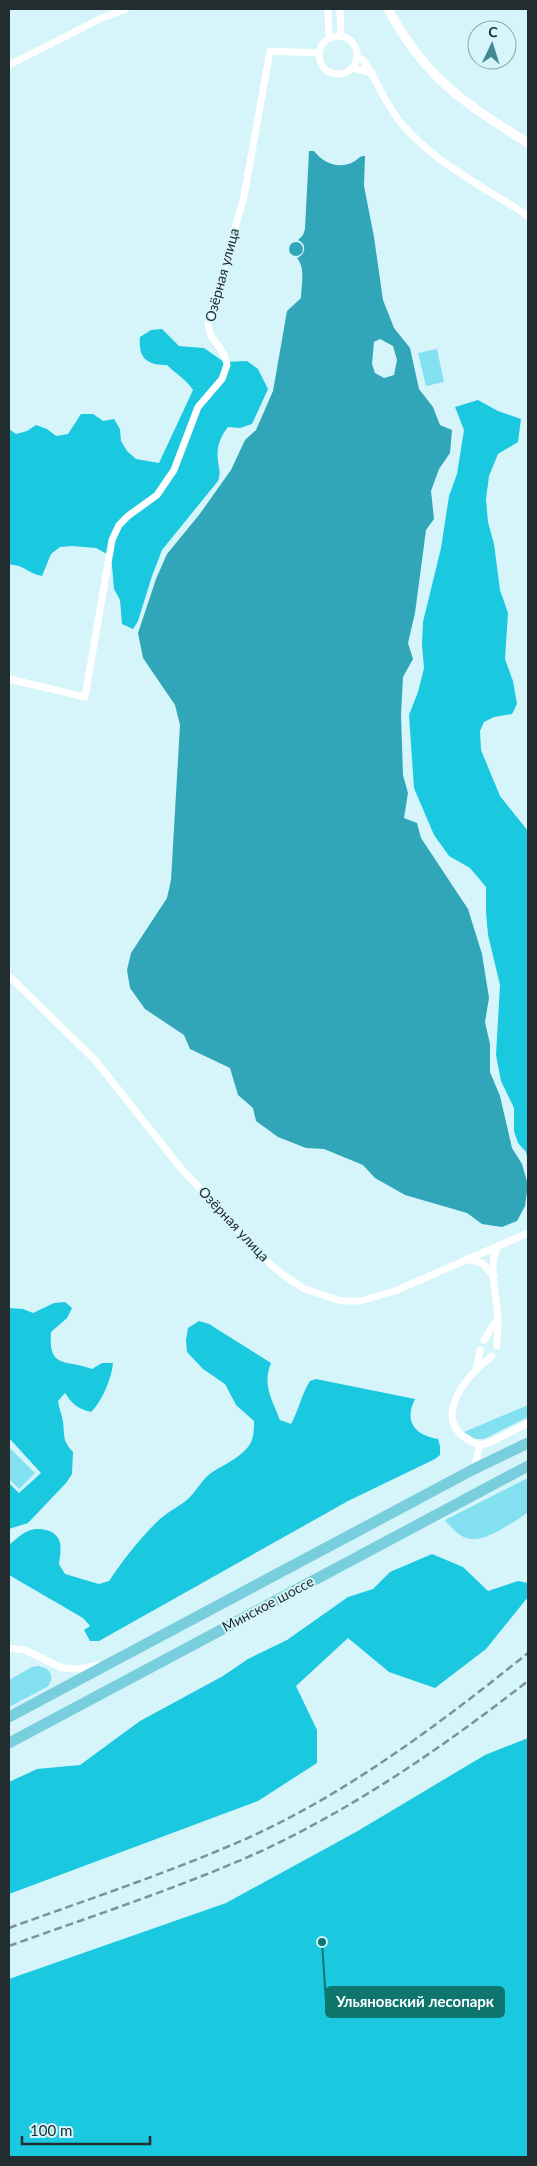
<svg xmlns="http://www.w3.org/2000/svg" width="537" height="2166" font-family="Lato,sans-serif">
<rect width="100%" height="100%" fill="#d6f5fb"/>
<g fill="#83e0f1">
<path d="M437 349 444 382 426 386 418 353Z"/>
<path d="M528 1405V1417L484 1439H475L464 1432Z"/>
<path d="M9 1447 35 1473 19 1489 9 1479Z"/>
<path d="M528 1478V1512C520 1519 511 1523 502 1529 476 1543 465 1545 445 1520Z"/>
<path d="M39 1666C52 1669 55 1678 47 1687L9 1707V1680L32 1667Z"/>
</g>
<g fill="#1ac8e0">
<path d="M162 329 179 346 204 348 224 362 247 361 258 369 268 389 252 424 240 428 228 427C220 437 216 448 218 461 219 470 221 472 218 481L162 550 152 576 138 621 133 629 122 624 120 600 114 589 112 565 107 554 96 548 72 546 60 547 51 554 42 576C29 574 21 563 9 565V429L16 434 27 431 36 425 47 429 56 436 68 434 81 414H93L103 421 114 419 120 429 121 441 127 451 136 459 159 463 193 390C186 379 176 374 167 365 147 365 138 358 140 337L151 330Z"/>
<path d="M478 400 498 411 521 419 518 442 498 454 489 476 486 499 488 522 494 544 500 590 508 613 505 659 513 681 517 704 512 714 494 717 484 722 480 731 481 750 500 796 528 831V1161L526 1152 518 1143 514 1131V1108L501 1081 496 1055 500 985 488 935 486 912V887L470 868 449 856 434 835 414 788 409 715 418 692 424 668 422 645 423 622 441 548 449 496 457 474 464 430 455 407Z"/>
<path d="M65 1302 72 1308 67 1318 51 1332C48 1370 66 1359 92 1369L102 1363H113C112 1377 102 1402 91 1412 78 1409 72 1404 65 1393L58 1401C59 1408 62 1415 63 1422 65 1437 62 1440 73 1452L72 1474 66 1483 28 1523 9 1529V1483L19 1493 41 1473 9 1438V1308L23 1309 33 1313 54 1303Z"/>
<path d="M199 1321 209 1324 271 1363C262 1385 272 1399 280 1420L291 1424C299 1410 301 1395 310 1381L316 1379 415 1399C404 1421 414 1435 438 1439L440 1446V1455L435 1459 348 1501 99 1641H90L84 1630 90 1626 83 1618 9 1575V1545C15 1540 21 1534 28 1531 38 1527 54 1529 59 1540 62 1547 60 1556 59 1564L65 1574 99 1584 109 1581C123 1560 141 1537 160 1519 169 1511 180 1506 188 1499 197 1491 201 1480 211 1473 223 1465 238 1459 248 1447 254 1440 254 1430 254 1421L236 1405 225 1384 203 1369 187 1352 186 1340 188 1328Z"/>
<path d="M432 1554 463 1567 488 1591 518 1581 528 1583V1597L486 1649 435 1688 389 1672 348 1638 296 1686 317 1730V1763L258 1801 9 1894V1782L37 1769 80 1765 140 1721 223 1676 248 1659 287 1640 348 1597 373 1589 390 1572Z"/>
<path d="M528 1738V2157H9V1979L226 1903 356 1832 485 1755Z"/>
</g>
<g fill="#30a6b8" fill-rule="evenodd">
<path d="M309 151H314C324 164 340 170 355 161 359 158 360 156 365 156L364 186 374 237 383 300 394 328 410 348 419 389 433 407 440 425 452 430 450 453 439 469 431 491 434 519 426 530 415 613 408 643 413 659 403 677 401 715 403 775 408 793 404 818 417 823 421 838 468 909 482 954 489 998 485 1022 490 1044V1072L500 1096 512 1148 522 1164 528 1185 525 1206 517 1221 502 1227 482 1224 467 1213 405 1195 375 1178 363 1165 324 1149 306 1148 278 1137 256 1121 253 1108 238 1095 230 1068 190 1049 184 1035 145 1009 130 988 127 970 131 953 167 898 171 880 180 725 175 705 143 658 138 633 156 579 167 554 199 515 231 470 245 440 256 430 273 391 287 311 301 298C301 285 306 269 297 258 306 254 307 244 298 240L303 235 305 229ZM380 339 393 346 397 360 394 375 384 378 375 373 372 364 374 342Z"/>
<circle cx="296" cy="249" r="7"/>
</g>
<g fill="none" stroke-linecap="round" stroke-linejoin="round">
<g stroke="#fff" stroke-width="7">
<path d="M328 9 329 38"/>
<path d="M340 9 341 36"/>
<circle cx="338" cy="55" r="19"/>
<path d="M358 58 363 60C377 80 385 104 401 123 433 162 486 188 528 216"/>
<path d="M9 65 102 18 126 9"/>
<path d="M353 68 372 73"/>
<path d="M9 679 85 697 112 540 119 525 128 516 157 495 174 470 198 407 222 379 227 365C225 348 210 342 208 324L244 196 270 51 319 53"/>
<path d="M9 976 95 1060 180 1167 264 1258 283 1275 305 1289 341 1301H360L395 1291 528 1233"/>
<path d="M466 1259 482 1263 494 1276"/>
<path d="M484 1340 497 1319"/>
<path d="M497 1346C497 1337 498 1328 498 1319 497 1296 487 1266 498 1246"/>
<path d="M476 1369 480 1350"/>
<path d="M480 1445C425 1426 463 1378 492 1356"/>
<path d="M474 1469 480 1445 491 1442 528 1423"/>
<path d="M9 1648 25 1650 62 1668 77 1669 100 1665"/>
</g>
<path stroke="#fff" stroke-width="9" d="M388 9C425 78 464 103 528 143"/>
<g stroke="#78cedc" stroke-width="11">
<path d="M9 1717 474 1469 528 1443"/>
<path d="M9 1743 528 1466"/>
</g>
<g stroke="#7d9296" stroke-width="2.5" stroke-dasharray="8 4" stroke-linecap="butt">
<path d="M9 1928C89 1899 171 1872 250 1837 351 1791 442 1722 528 1653"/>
<path d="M9 1946C92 1916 176 1889 257 1853 355 1808 443 1747 528 1681"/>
</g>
</g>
<g text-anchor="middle" stroke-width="4" stroke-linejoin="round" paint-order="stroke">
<g font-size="14" fill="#212d2f" stroke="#d6f5fb">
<text transform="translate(222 275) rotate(-75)" y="5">Озёрная улица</text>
<text transform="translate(234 1224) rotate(47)" y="5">Озёрная улица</text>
<text transform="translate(268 1604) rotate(-28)" y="5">Минское шоссе</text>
</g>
</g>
<path fill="none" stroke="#0f766e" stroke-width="2" d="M322 1942L326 2002"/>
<circle fill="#0f766e" stroke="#d6f5fb" stroke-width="2" cx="322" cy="1942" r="5"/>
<rect fill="#0f766e" stroke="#0f766e" stroke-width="2" x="326" y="1987" width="178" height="30" rx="5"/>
<g font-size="15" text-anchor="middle" font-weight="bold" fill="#fff">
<text x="415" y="2007">Ульяновский лесопарк</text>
</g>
<rect width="537" height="2166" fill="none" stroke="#212d2f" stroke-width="20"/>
<g transform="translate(492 45) rotate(4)"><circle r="24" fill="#d6f5fb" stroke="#8ea5a9"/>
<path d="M0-4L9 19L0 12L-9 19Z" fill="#428794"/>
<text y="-8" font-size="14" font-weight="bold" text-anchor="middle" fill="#212d2f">С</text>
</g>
<path d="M22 2136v8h128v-8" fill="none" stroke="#212d2f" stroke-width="2.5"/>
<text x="30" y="2136" font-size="15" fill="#212d2f" stroke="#d6f5fb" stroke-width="4" paint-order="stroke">100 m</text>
</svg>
